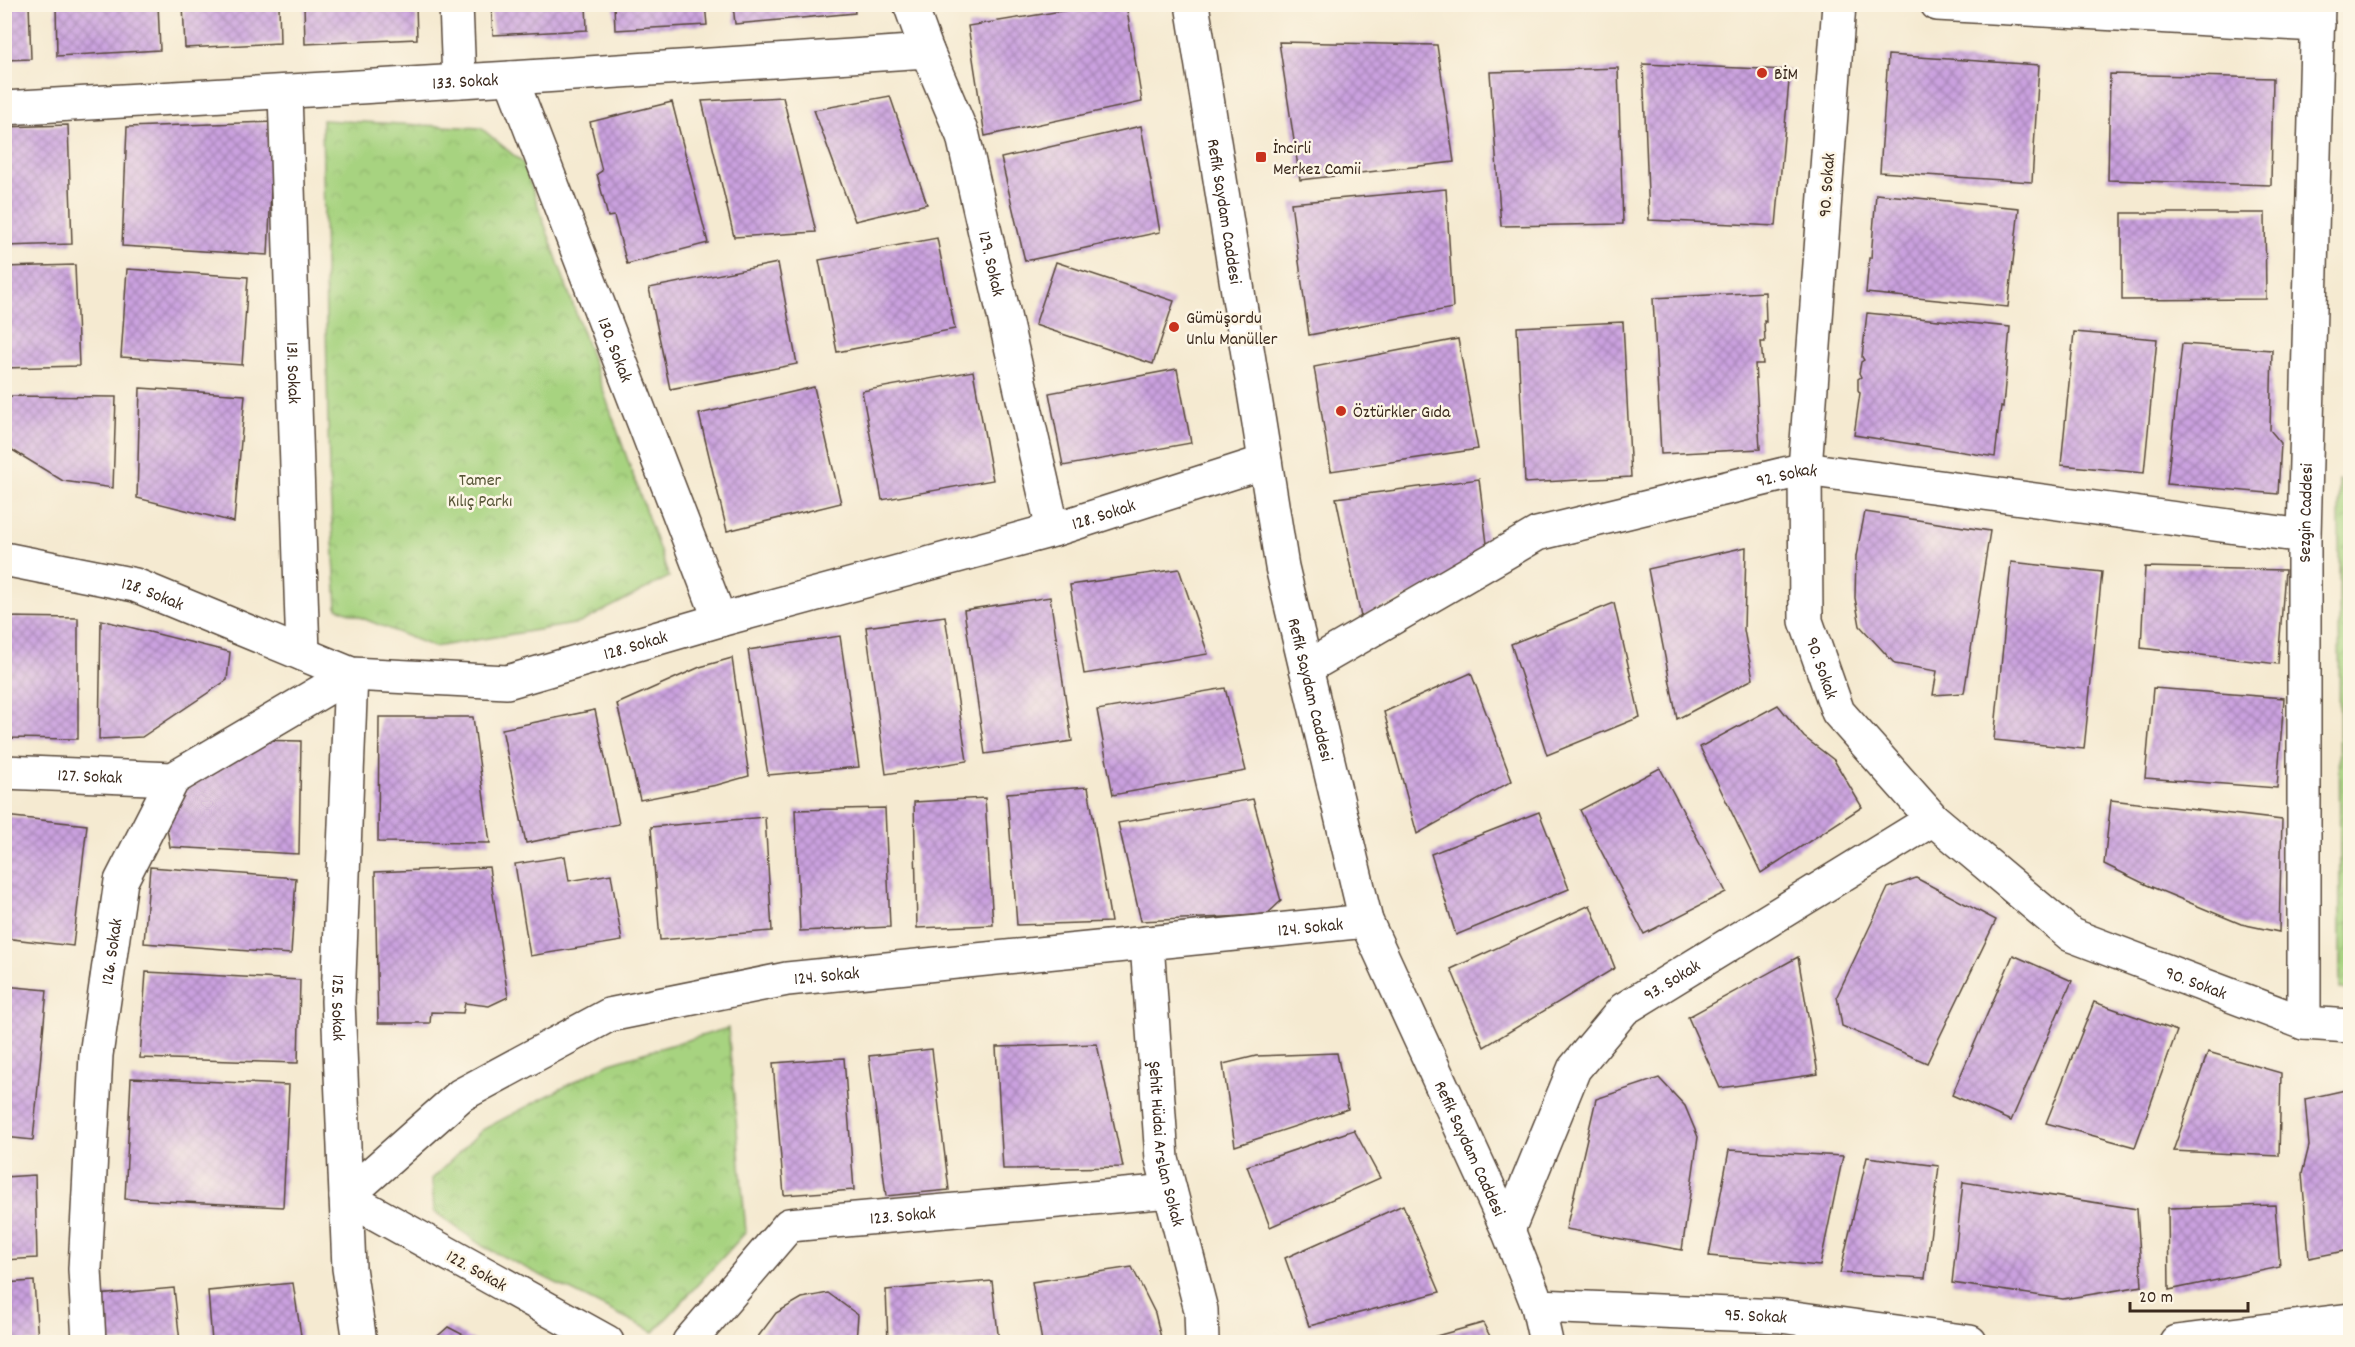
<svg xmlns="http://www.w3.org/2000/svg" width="2355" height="1347" font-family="Dekko,sans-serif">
<defs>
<pattern id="park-crowns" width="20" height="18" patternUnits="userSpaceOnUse" patternTransform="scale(1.5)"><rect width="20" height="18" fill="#a7d380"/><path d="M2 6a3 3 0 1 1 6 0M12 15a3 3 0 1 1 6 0" fill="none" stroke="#91b56e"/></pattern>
<pattern id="building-cross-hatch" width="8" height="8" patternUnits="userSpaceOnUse" patternTransform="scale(1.5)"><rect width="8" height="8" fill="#caa1df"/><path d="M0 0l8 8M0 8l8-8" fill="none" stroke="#a583b4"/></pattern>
</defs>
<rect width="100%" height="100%" fill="#fcf5e5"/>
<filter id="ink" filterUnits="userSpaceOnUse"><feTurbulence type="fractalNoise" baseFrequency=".0167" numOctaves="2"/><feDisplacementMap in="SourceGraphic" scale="12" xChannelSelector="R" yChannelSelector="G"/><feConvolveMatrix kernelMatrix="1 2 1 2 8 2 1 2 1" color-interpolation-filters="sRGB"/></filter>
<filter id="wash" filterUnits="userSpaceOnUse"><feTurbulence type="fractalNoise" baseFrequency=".008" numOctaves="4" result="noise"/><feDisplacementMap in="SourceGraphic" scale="24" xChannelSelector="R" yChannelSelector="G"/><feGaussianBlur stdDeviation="1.35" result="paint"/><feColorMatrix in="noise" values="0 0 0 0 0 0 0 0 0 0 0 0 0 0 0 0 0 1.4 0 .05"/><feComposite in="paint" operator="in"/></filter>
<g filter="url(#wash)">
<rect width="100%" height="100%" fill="#f5ead1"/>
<g fill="url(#park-crowns)" stroke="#717e4f" stroke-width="1.5">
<path d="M322 120 481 128 523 163 669 577 580 623 434 647 337 608 329 473Z"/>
<path d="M2339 480H2350V990L2340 989Z"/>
<path d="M728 1028 746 1232 654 1332 484 1247 434 1211 432 1179 482 1130 610 1063Z"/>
</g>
<g id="blocks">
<g fill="url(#building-cross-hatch)">
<path d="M4 4H29L31 59 4 60Z"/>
<path d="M56 4H158L160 50 57 56Z"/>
<path d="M183 4H279L280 43 185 48Z"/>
<path d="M304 4H416L417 39 305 44Z"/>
<path d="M491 4H586L587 30 493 35Z"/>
<path d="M614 4H705L707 25 615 30Z"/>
<path d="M733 4H854L855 13 735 24Z"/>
<path d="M1105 4H1126L1142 102 985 136 968 26Z"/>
<path d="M1279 42 1437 45 1454 162 1300 180Z"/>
<path d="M1888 55 2039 65 2032 182 1880 172Z"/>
<path d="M1643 64 1790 70 1776 226 1649 220Z"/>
<path d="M1618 68 1623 224 1501 226 1490 72Z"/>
<path d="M2110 74 2273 78 2271 185 2108 180Z"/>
<path d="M890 96 927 204 855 221 814 110Z"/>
<path d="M783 97 816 232 734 237 702 101Z"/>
<path d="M672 102 708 243 627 264 614 216 608 217 597 174 602 171 590 122Z"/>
<path d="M274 122 268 255 122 246 127 127Z"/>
<path d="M68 125 72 244 4 246V127Z"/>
<path d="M1141 126 1160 232 1025 261 1001 158Z"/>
<path d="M1446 189 1453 308 1309 335 1291 203Z"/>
<path d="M1876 194 2019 208 2008 307 1866 293 1869 258H1871Z"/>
<path d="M2122 213H2265L2266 299 2122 300Z"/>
<path d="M937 238 955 329 837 352 819 260Z"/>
<path d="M1056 262 1174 301 1153 364 1035 325Z"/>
<path d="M778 263 797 364 670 389 649 288Z"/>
<path d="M75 265 79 366 4 368V267Z"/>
<path d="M127 269 248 277 242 365 121 357Z"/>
<path d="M1765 292 1766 322 1764 321 1765 342H1761L1763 364H1755L1760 449 1661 454 1653 298Z"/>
<path d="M1867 313 2010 327 2003 407 2001 406 1995 457 1854 435 1860 393 1858 390V379L1861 377 1859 373 1861 362 1864 360 1862 357Z"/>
<path d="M1623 322 1631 477 1525 483 1517 327Z"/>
<path d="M2074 332 2157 339 2144 473 2061 465Z"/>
<path d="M1458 339 1478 449 1331 471 1314 367Z"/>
<path d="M2182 344 2272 350 2270 430 2281 443 2278 494 2167 484Z"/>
<path d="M1177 369 1191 443 1063 466 1049 393Z"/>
<path d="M973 371 993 480 882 500 862 391Z"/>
<path d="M814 387 841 503 727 531 699 414Z"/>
<path d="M140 388 245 395 234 522 137 498Z"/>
<path d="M4 396 116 397 113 488 63 481 4 445Z"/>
<path d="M1479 479 1489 560 1361 617 1336 498Z"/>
<path d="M1865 512 1990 531 1964 693 1933 695 1937 671 1895 664 1860 626 1855 598 1856 556Z"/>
<path d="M1746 547 1744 630 1753 679 1677 719 1648 569Z"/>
<path d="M2011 562 2102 572 2084 749 1994 740Z"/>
<path d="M2145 567 2285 570 2278 664 2141 648Z"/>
<path d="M1179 569 1208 654 1084 674 1070 585Z"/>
<path d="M1050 597 1072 741 985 754 964 610Z"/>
<path d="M1614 603 1640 717 1547 755 1511 644Z"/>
<path d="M945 616 967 761 886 774 866 627Z"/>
<path d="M4 617 78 618V739L4 738Z"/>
<path d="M101 620 230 652 227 680 142 737 99 739Z"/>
<path d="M840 636 859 767 768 775 748 650Z"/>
<path d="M732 658 749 776 717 785 640 800 617 704 700 667Z"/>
<path d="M1471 673 1512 781 1417 834 1384 712Z"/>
<path d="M1225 688 1246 771 1113 795 1097 710Z"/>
<path d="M2153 688 2284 698 2277 788 2145 778Z"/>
<path d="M1778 705 1804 737 1834 760 1862 807 1761 873 1700 747Z"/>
<path d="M595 710 619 824 526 843 502 729Z"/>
<path d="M379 717H473L490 843 378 842Z"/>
<path d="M250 740 301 741 299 854 170 847 163 802Z"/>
<path d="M1660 768 1726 892 1644 934 1580 810Z"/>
<path d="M1088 787 1111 922 1017 925 1007 793Z"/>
<path d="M985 798 993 925 917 928 914 802Z"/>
<path d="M1253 799 1281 901 1266 915 1141 921 1118 823Z"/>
<path d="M2111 800 2282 820 2279 932 2241 924 2147 885 2104 864Z"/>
<path d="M885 808 890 927 800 931 795 810Z"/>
<path d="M1539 812 1569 889 1456 935 1431 854Z"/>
<path d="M4 816 87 825 73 946 4 938Z"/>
<path d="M765 817 772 931 660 940 651 827Z"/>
<path d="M565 856 569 881 611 874 622 941 530 956 515 864Z"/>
<path d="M150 867 296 878 291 954 144 943Z"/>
<path d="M489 867 508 997 489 1006 465 1003 463 1013 431 1012 430 1023H378L375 872Z"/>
<path d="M1916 878 1996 920 1927 1063 1842 1026 1837 996 1888 888Z"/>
<path d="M1590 905 1615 968 1484 1047 1451 969Z"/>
<path d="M2013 955 2072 981 2011 1121 1952 1095Z"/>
<path d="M1798 957 1818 1074 1720 1088 1688 1017Z"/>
<path d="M146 972 300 980 298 1063 140 1058Z"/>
<path d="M4 986 47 990 33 1140 4 1137Z"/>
<path d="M2094 1002 2177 1031 2135 1147 2046 1123Z"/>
<path d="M1097 1044 1123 1167 1003 1169 996 1047Z"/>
<path d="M932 1049 949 1190 886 1196 869 1056Z"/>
<path d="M2208 1052 2281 1073 2279 1156 2173 1151Z"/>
<path d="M1337 1053 1348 1109 1235 1146 1223 1064 1256 1056Z"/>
<path d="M844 1058 854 1190 784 1195 773 1063Z"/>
<path d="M131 1078 289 1085 283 1207 125 1199Z"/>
<path d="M1659 1078 1685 1106 1698 1137 1682 1250 1566 1229 1596 1099Z"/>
<path d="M2350 1089V1250L2309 1258 2302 1174 2309 1146 2305 1099Z"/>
<path d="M1354 1130 1380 1178 1270 1227 1247 1166Z"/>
<path d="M1729 1150 1843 1156 1820 1266 1709 1256Z"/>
<path d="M1867 1157 1939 1166 1925 1278 1840 1273Z"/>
<path d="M35 1175 37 1258 4 1260V1177Z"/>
<path d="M1963 1182 2137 1209 2142 1286 2063 1299 1952 1283Z"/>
<path d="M1403 1205 1440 1292 1309 1326 1285 1258Z"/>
<path d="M2275 1205 2280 1267 2169 1290 2168 1208Z"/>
<path d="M1132 1267 1155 1313 1162 1342H1042L1032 1282Z"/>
<path d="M34 1281 38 1342H4V1283Z"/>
<path d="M992 1281 999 1342H888L886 1290Z"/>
<path d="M293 1283 302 1342H212L208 1291Z"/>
<path d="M174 1288 180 1342H102L97 1295Z"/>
<path d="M828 1293 858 1315 856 1342H754L776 1313 802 1298Z"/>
<path d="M1483 1323 1493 1342H1415Z"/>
<path d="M448 1327 477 1342H431Z"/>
</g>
</g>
</g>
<g filter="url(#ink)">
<use href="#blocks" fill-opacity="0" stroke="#574739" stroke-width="1.5"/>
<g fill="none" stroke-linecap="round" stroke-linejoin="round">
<defs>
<g id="minor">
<path d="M456 4 459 81"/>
<path id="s1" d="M910 4 927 51 963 136 1053 530"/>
<path id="s2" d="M1839 4 1805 469 1806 621 1838 712 1933 819 2071 935 2304 1023 2350 1026"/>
<path d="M1937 4 2318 25"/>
<path id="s3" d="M511 78 720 620"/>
<path id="s4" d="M285 93 303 654"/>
<path id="s5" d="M4 108 511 78 927 51"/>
<path id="s6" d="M4 559 135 585 351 674 507 682 720 620 1053 530 1265 462"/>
<path id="s7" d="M1306 668 1537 534 1805 469 2304 536"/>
<path id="s8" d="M351 674 338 1001 349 1268 360 1342"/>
<path id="s9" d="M4 772 173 779"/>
<path id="s10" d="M1147 943 1162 1159 1201 1310 1202 1342"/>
<path id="s11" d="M1508 1230 1574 1069 1624 1009 1933 819"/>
<path id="s12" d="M1538 1306 1780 1316 1970 1342"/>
<path id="s13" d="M89 1342 85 1269 96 1055 121 881 173 779 351 674"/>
<path id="s14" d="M607 1342 346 1197 461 1095 609 1015 787 979 1366 921"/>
<path id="s15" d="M689 1342 789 1225 1170 1191"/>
<path d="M2176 1342 2350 1320"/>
</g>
<g id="tertiary">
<path id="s16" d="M1192 4 1282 567 1366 921 1508 1230 1538 1306 1546 1342"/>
<path id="s17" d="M2304 1023V536L2318 4"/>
</g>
</defs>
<use href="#minor" stroke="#574739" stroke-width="36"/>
<use href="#tertiary" stroke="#574739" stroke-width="36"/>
<use href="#minor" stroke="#fff" stroke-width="33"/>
<use href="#tertiary" stroke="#fff" stroke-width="33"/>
</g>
</g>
<g fill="#c8321e" stroke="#fcf5e5" stroke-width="2">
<circle cx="1762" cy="73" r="6"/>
<rect x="1255" y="151" width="12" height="12" rx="3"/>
<circle cx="1174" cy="327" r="6"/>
<circle cx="1341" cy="411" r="6"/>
</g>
<g text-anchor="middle" stroke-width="5" stroke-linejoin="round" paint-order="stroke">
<g font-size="18" fill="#3b2a1e" stroke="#fcf5e5" text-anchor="start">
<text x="1774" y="79">BİM</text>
<text x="1273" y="153">İncirli<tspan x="1273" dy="21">Merkez Camii</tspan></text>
<text x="1186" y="323">Gümüşordu<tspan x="1186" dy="21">Unlu Manüller</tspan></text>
<text x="1353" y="417">Öztürkler Gıda</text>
</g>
<g font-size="18" fill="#3b2a1e" stroke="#fcf5e5">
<text dy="6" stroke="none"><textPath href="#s5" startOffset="462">133. Sokak</textPath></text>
<text transform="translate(1826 185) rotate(-86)" y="6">90. Sokak</text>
<text dy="6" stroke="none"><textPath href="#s16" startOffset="210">Refik Saydam Caddesi</textPath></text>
<text dy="6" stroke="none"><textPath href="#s1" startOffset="273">129. Sokak</textPath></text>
<text dy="6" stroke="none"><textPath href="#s3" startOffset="291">130. Sokak</textPath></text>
<text dy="6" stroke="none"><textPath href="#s4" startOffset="280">131. Sokak</textPath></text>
<text dy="6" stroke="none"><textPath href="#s7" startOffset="524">92. Sokak</textPath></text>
<text dy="6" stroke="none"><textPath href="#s6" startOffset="1143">128. Sokak</textPath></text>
<text dy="6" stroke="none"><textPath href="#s17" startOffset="510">Sezgin Caddesi</textPath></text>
<text dy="6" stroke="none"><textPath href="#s6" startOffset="153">128. Sokak</textPath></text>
<text dy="6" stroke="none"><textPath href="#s6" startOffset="657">128. Sokak</textPath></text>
<text dy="6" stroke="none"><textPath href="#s2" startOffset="668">90. Sokak</textPath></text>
<text dy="6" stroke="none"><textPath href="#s16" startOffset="696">Refik Saydam Caddesi</textPath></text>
<text dy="6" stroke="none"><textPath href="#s9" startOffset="86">127. Sokak</textPath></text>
<text dy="6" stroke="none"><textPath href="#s14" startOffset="1328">124. Sokak</textPath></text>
<text dy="6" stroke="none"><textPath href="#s13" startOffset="392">126. Sokak</textPath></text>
<text dy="6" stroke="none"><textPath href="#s14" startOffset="842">124. Sokak</textPath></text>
<text dy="6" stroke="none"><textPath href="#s11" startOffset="308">93. Sokak</textPath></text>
<text dy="6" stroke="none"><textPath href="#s2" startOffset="1172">90. Sokak</textPath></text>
<text dy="6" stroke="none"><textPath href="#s8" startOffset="334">125. Sokak</textPath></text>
<text dy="6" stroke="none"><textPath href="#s10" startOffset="202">Şehit Hüdai Arslan Sokak</textPath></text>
<text dy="6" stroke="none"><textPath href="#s16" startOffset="1184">Refik Saydam Caddesi</textPath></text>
<text dy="6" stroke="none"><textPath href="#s15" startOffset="268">123. Sokak</textPath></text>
<text transform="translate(477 1270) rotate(29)" y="6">122. Sokak</text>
<text dy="6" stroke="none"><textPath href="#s12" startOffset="218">95. Sokak</textPath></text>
</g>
<g font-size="18" fill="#565436" stroke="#fcf5e5">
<text x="480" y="485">Tamer<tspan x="480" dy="21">Kılıç Parkı</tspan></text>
</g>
</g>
<rect width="2355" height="1347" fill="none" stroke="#fcf5e5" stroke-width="24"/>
<path d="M2130 1302v9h118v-9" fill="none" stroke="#3b2a1e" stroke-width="3"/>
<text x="2139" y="1302" font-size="18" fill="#3b2a1e" stroke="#fcf5e5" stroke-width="4.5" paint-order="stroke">20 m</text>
</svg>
